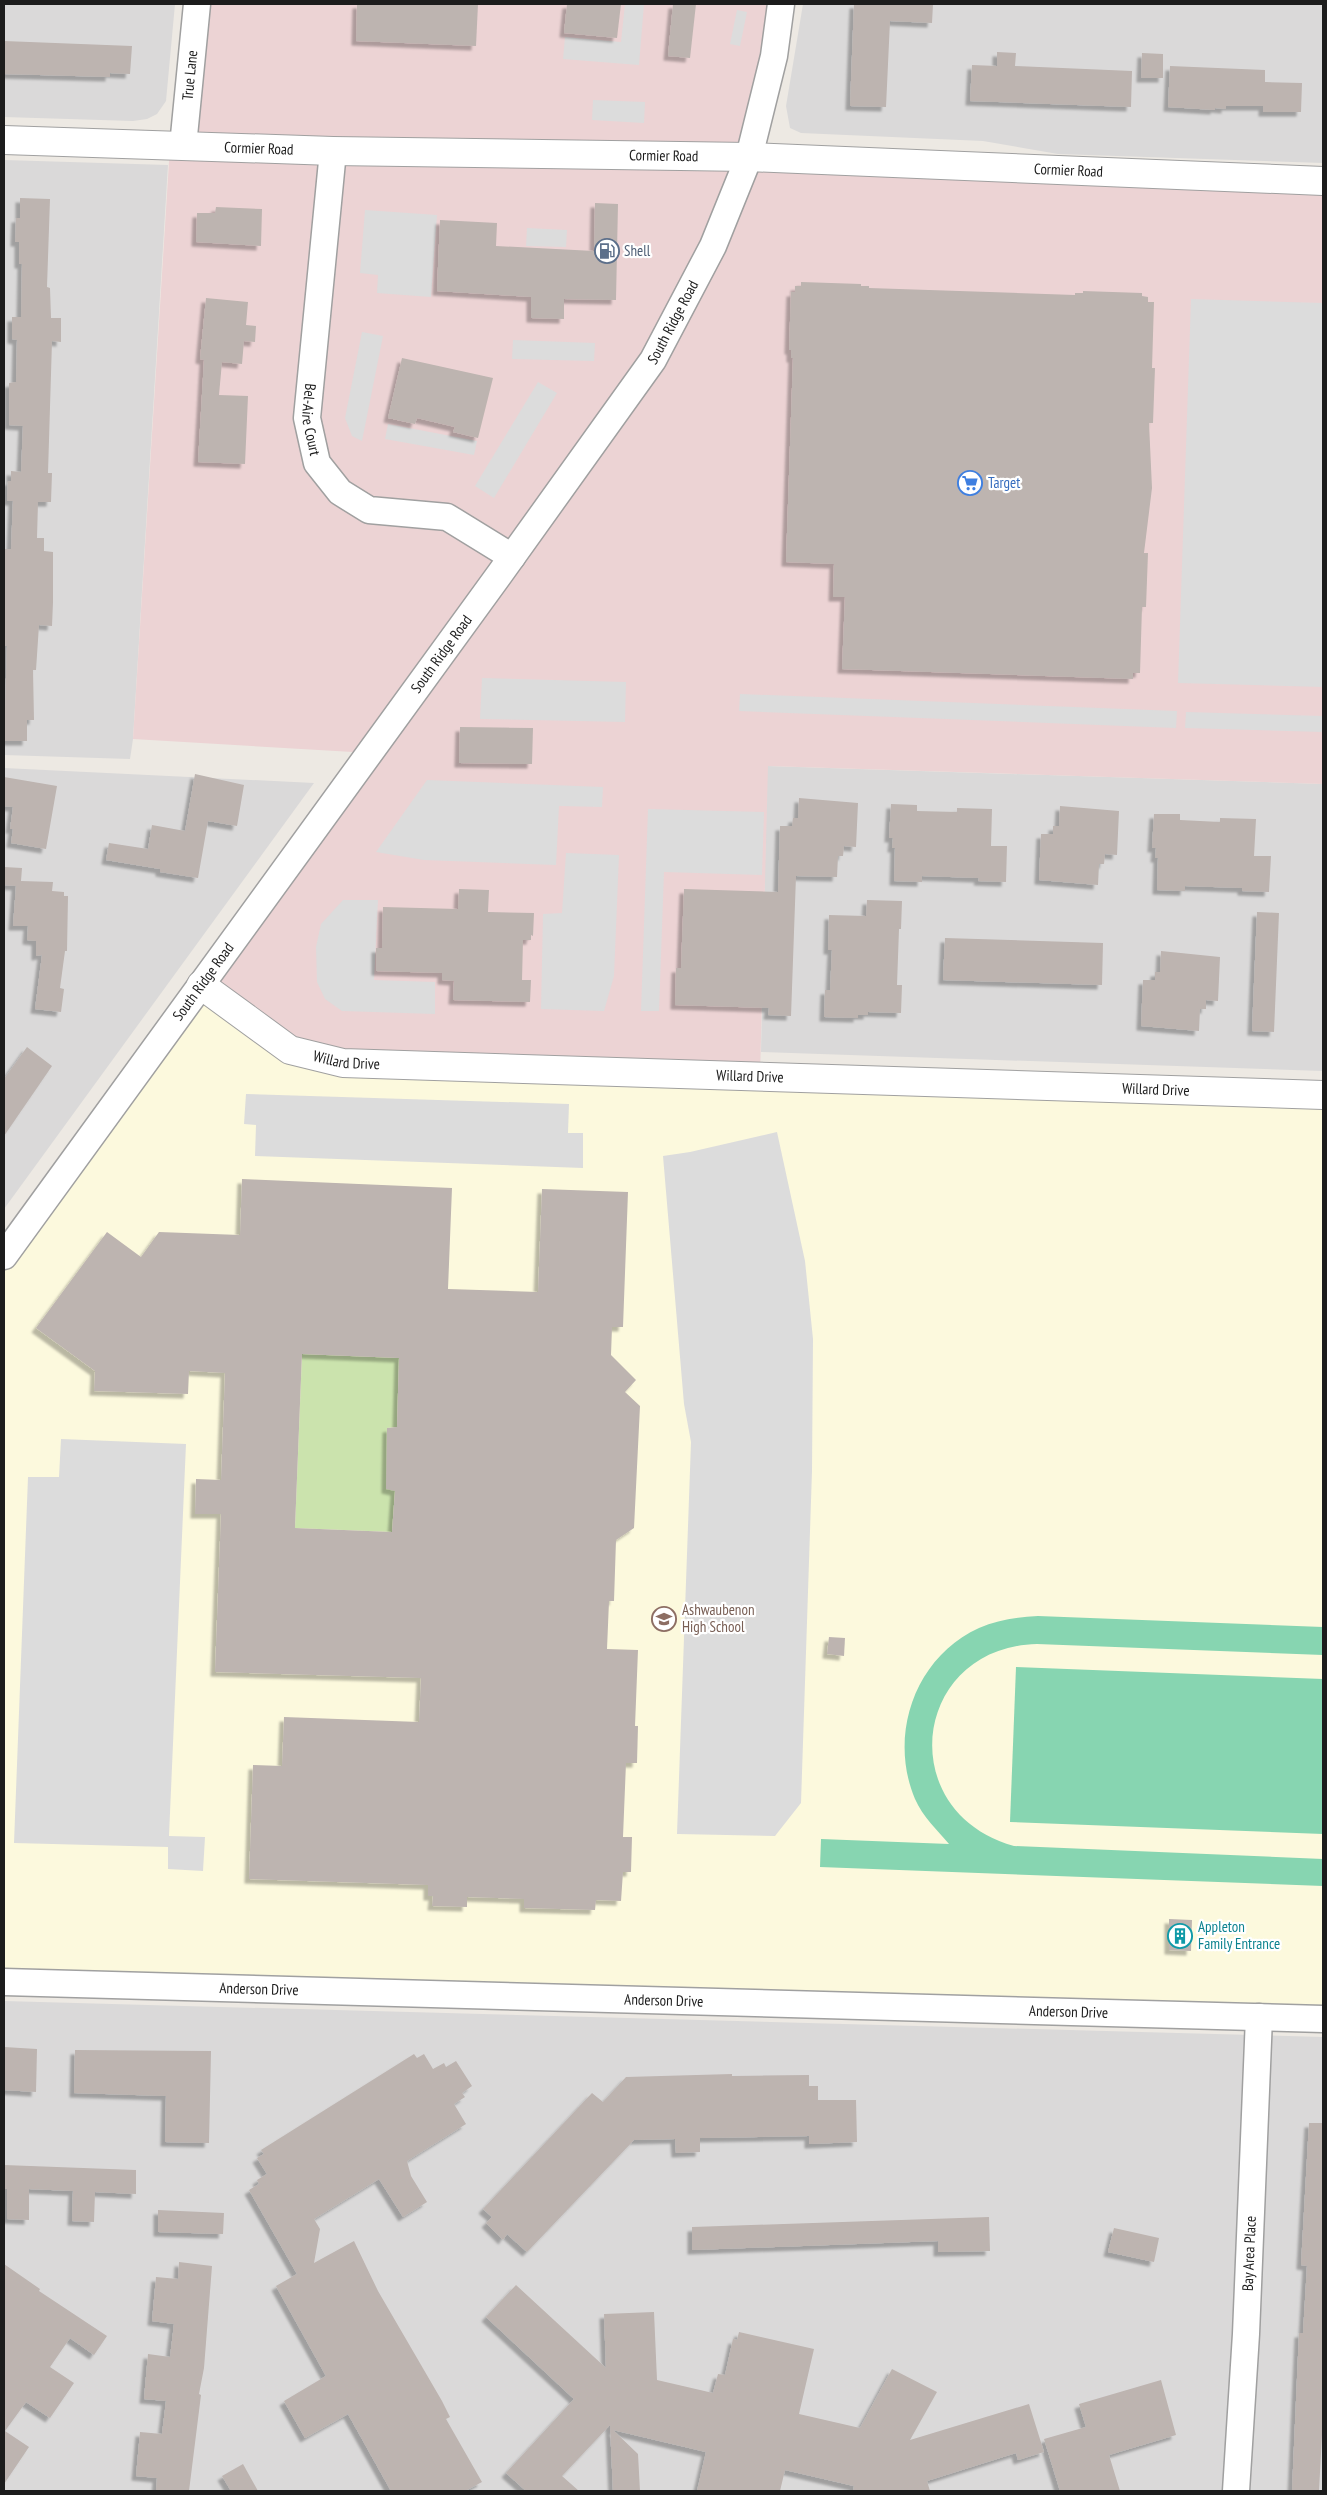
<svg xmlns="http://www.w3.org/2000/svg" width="1327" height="2495" font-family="'PT Sans Narrow',sans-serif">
<defs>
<filter id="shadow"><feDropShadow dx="-4.5" dy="4.5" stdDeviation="1" flood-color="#0004"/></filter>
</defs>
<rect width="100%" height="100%" fill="#ede9e3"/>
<g fill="#dad9d9">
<path d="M4 4H175L166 101 157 114 147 119 133 121 4 117Z"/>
<path d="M803 4H1323V163L1058 154 983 141 801 133 790 128 786 106Z"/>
<path d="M4 160 168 165 133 739 130 759 4 755Z"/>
<path d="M767 766 1323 784V1071L761 1052Z"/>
<path d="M4 768 314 783 4 1209Z"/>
<path d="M4 2001 1323 2037V2491H4Z"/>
</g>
<path fill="#ecd3d4" d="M197 4H781L749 157 1323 181V784L768 766 760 1076 290 1050 201 985 370 753 133 739 170 146Z"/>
<path fill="#fcf9dd" d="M201 985 290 1050 1323 1095V2019L4 1982V1256Z"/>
<path fill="#cbe3ad" d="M302 1354 399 1358 397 1427 387 1428 395 1491 392 1532 295 1528Z"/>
<g fill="#87d5b1">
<path d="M1038 1616 1323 1627V1655L1037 1644C912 1647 892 1812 1014 1846L1323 1859V1886L820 1867 821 1839 949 1844C937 1830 923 1817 915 1799 888 1735 915 1657 979 1628 998 1620 1018 1617 1038 1616Z"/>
<path d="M1016 1667 1323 1679V1834L1010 1822Z"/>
</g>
<g fill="#dcdcdc">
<path d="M625 4H644L639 65 563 59 565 37 621 42Z"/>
<path d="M737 10 747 12 740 46 730 44Z"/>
<path d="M593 100 645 102 644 123 592 120Z"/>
<path d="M365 210 437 215 431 297 377 293 378 275 360 273Z"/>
<path d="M527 228 567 230 566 247 526 246Z"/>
<path d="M1191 299 1323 303V687L1178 683Z"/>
<path d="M362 332 383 336 362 441 352 436 345 418Z"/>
<path d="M513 340 595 343 594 361 512 359Z"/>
<path d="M538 382 557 393 494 498 475 486Z"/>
<path d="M388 424 477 441 474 455 385 439Z"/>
<path d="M482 678 626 682 625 722 480 719Z"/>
<path d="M740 694 1177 711 1176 728 739 711Z"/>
<path d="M1186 712 1323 716V732L1185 728Z"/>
<path d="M427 780 603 787 602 807 559 806 556 865 424 860 376 852Z"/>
<path d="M648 809 764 812 762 875 664 872 659 1011H641Z"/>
<path d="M566 853 619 855 614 976 604 1011 541 1009 543 914 562 913Z"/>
<path d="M343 900H378L374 980 435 982V1014L342 1011 325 999 317 982 316 947 321 924Z"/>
<path d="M246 1094 569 1104 568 1133H583V1168L255 1156 256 1125 244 1124Z"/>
<path d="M777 1132 805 1261 813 1339 812 1471 801 1803 775 1836 677 1834 691 1442 684 1404 663 1156 690 1152Z"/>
<path d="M61 1439 186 1444 169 1836 205 1837 203 1871 168 1869V1847L14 1843 28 1477H59Z"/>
</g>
<g fill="#bdb4b0" fill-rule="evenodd" filter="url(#shadow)">
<path d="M357 4H478L476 46 356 41Z"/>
<path d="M567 4H621L617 38 564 33Z"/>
<path d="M673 4H696L690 58 668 56Z"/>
<path d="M854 4H933L932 23 890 21 886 107 850 106Z"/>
<path d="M4 41 132 46 130 74 110 73V77L4 74Z"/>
<path d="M997 52 1016 53 1015 66 1132 71 1131 107 970 101 972 65 997 66Z"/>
<path d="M1142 53 1163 54V78H1141Z"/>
<path d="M1170 66 1265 70V82L1302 83 1301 112H1263V106H1226V109L1215 108V110L1168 107Z"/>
<path d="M20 198 50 199 47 287 50 288 51 318H61V342L52 341 48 473H52L51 502H38L37 538H44V551L53 552V602L52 626 39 625 36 670H33L34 720H27V741H4L7 646H4V549H11L13 501H7L8 481H11V471L21 472 23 426 9 425V383L16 382 17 340 12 339V317H21L22 264H19V242H15L16 218H20Z"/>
<path d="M595 203 618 204 616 300 564 299V319L531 318V297L437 291 440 220 497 223 496 246 594 251Z"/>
<path d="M216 207 262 209 261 246 196 242 197 213H215Z"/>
<path d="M801 282 861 284V286H869V288L1075 295V293H1083V291L1142 293V296L1148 297V302H1154L1152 368H1155L1153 423H1149L1152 488 1144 553H1148L1146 607H1142L1140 673H1133V679L842 669 845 597H833L834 564 786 562 793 358H791V350H789L791 292H795V286H801Z"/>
<path d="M206 298 248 302 246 325 256 326 255 342 244 341 242 364 222 362 219 395 248 396 245 464 198 462 204 360 200 359Z"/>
<path d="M402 358 493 378 478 438 453 432 455 427 417 418 415 424 388 418Z"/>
<path d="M460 727 533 728 532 764 459 763Z"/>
<path d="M195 774 244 785 237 826 208 821 198 878 160 872V869L106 860 109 843 148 849 152 825 185 831Z"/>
<path d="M4 777 57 786 46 849 11 843 13 829H10L13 807 4 806Z"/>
<path d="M799 798 858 803 856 847 844 846 843 856H838L837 877 796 876 791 1016 768 1015 769 1008 675 1005 676 968H681L684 889 778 892 780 826H792L793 818H798Z"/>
<path d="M891 804 917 805V811L957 812V808L992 809 991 846H1007L1006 882 978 881 979 878 922 876V882L894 881 895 848H892L893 838H889Z"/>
<path d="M1060 806 1119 811 1117 855 1105 854 1104 864H1099L1098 885 1039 880 1041 834H1053V826H1059Z"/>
<path d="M1154 814H1180V820L1220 822V818L1256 819 1254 856H1271L1269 892 1242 891V888L1185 886V891L1157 890 1158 858H1155L1156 848H1152Z"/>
<path d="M4 867 22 868 21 881 53 882 52 891 64 892V896H68L67 951H65L60 988 64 989 61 1012 35 1009 42 955 36 956V941L27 940 28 926H13L16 886 4 885Z"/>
<path d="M459 889 489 890 488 912 534 913 533 936 531 935V940H523L522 980H531L530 1002 453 1000 454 981 442 980V973L376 971V948H382L383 907 458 909Z"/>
<path d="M867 900 902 901 901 929H899L897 985H902L901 1013 868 1012V1015H858V1018L824 1017 825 990H830L832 950H828L829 915 866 916Z"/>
<path d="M1257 912 1279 913 1274 1032 1252 1031Z"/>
<path d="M945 938 1103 943 1102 985 943 980Z"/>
<path d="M1161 951 1220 957 1218 1001 1206 1000V1009H1200L1199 1031 1141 1026 1143 980H1155V972H1160Z"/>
<path d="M27 1047 52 1066 4 1136V1079Z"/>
<path d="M242 1179 452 1188 448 1289 538 1292 542 1189 628 1192 623 1327H612L611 1355 636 1380 625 1392 640 1406 634 1528 616 1540 614 1601H609L607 1649 638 1650 635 1726H638L637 1763H626L623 1837H632L631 1872H623L621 1901 596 1900 595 1910 524 1908V1899L467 1897V1907L432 1906 433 1896H428V1885L249 1879 253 1765 282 1766 284 1717 419 1722 421 1678 215 1672 221 1514H195L196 1479 221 1480 225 1373 189 1371 188 1394 94 1391 95 1371 36 1328 107 1232 141 1257 159 1232 240 1235ZM302 1354 399 1358 397 1427 387 1428 386 1489 395 1491 392 1532 295 1528Z"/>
<path d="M829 1637 845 1638 844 1656 827 1654Z"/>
<path d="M1169 1919 1192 1920 1191 1951 1169 1950Z"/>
<path d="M4 2047 37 2049 36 2092 4 2090Z"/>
<path d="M75 2050 211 2051 209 2143 165 2142 166 2096 74 2093Z"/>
<path d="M414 2054 417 2058 424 2054 433 2069 444 2063 446 2067 456 2061 472 2086 462 2093 465 2097 454 2104 466 2124 407 2161 411 2176 427 2202 403 2217 379 2179 314 2219 320 2229 314 2263 354 2241 378 2291 442 2401 450 2417 446 2419 482 2482 465 2491H391L348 2414 305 2438 284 2401 326 2376 276 2286 297 2274 249 2190 259 2184 257 2180 267 2174 257 2158 264 2154 261 2150Z"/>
<path d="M732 2074V2076L809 2075V2086H818V2100H856L857 2142 809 2144V2136L700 2138V2152L676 2153 675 2139 634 2140 527 2252 507 2234 503 2240 486 2223 492 2217 483 2209 592 2093 603 2102 626 2077Z"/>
<path d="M1309 2123H1323V2416L1319 2491H1292L1299 2333H1303L1305 2300 1307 2266 1301 2265Z"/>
<path d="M4 2165 136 2170V2194L95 2192 94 2222 72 2221 73 2191 29 2189V2220L7 2219V2189H4Z"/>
<path d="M158 2210 224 2213 223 2234 158 2232Z"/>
<path d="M989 2217 990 2251 938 2252V2241L692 2250V2227Z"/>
<path d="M1114 2228 1159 2238 1154 2262 1108 2252Z"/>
<path d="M179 2262 212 2266 204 2368 199 2394 201 2395 189 2491H156L157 2478 136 2476 140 2432 162 2434 166 2401 144 2399 148 2354 170 2357 174 2324 152 2321 156 2277 178 2279Z"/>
<path d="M4 2264 40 2289 39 2291 107 2336 94 2355 70 2338 50 2367 74 2383 50 2418 26 2402 5 2431 29 2447 4 2484Z"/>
<path d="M516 2285 606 2368 604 2314 654 2312 657 2380 713 2393 718 2374 725 2375 733 2339 737 2340 739 2332 814 2349 799 2414 860 2428 892 2369 937 2392 910 2440 1029 2404 1044 2452 1018 2460 1016 2453 927 2481 930 2491H853L854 2486 785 2470 780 2491H697L706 2452 613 2430 638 2454 640 2491H613L610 2425 562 2476 579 2491H526L506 2473 574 2399 486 2317Z"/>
<path d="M1161 2380 1176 2435 1109 2455 1120 2491H1060L1044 2439 1086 2427 1079 2404Z"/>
<path d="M243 2464 258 2491H231L222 2476Z"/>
</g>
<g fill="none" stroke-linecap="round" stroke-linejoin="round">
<defs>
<g id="minor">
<path id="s1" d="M183 146 197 4"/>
<path id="s2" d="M333 151 307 418 317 463 340 492 369 510 447 517 512 557"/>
<path id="s3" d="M4 1256 499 575 653 360 713 246 749 157 774 56 781 4"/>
<path id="s4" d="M4 1982 1323 2019"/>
<path id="s5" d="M1236 2491 1246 2334 1259 2017"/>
</g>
<g id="tertiary">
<path id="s6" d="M4 140 333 151 749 157 1323 181"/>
<path id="s7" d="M201 985 290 1050 343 1063 1323 1095"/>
</g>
</defs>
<use href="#minor" stroke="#a0a0a0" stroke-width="29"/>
<use href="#tertiary" stroke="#a0a0a0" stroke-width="30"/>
<use href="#minor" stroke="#fff" stroke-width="26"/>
<use href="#tertiary" stroke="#fff" stroke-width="28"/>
</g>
<defs>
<symbol id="fuel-ring" viewBox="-11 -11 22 22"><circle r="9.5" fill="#fff" stroke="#5c6f8a" stroke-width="1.5"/><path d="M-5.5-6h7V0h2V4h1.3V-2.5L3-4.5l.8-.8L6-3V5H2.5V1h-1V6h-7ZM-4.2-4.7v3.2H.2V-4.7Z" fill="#5c6f8a"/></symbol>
<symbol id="supermarket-ring" viewBox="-11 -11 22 22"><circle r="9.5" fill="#fff" stroke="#3f7fe0" stroke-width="1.5"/><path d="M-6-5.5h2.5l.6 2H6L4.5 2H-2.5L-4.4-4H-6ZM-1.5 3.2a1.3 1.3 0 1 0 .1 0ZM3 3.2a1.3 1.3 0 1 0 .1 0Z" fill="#3f7fe0"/></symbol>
<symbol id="school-ring" viewBox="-11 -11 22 22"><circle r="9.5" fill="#fff" stroke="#8d6e63" stroke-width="1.5"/><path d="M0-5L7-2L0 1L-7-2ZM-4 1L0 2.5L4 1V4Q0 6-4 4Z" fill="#8d6e63"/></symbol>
<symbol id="building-ring" viewBox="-11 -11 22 22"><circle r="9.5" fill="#fff" stroke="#0f9aa8" stroke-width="1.5"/><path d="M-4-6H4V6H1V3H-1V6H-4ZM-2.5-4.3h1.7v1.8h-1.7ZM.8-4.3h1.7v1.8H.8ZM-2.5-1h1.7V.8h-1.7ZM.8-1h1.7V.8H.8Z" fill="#0f9aa8"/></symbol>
</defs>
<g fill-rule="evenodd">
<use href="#fuel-ring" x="593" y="237" width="28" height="28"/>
<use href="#supermarket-ring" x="956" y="469" width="28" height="28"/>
<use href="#school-ring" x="650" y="1605" width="28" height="28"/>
<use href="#building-ring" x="1166" y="1922" width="28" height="28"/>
</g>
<g text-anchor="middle" stroke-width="4.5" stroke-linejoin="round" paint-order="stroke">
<g font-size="15" fill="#1c1c1c" stroke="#fff">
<text dy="5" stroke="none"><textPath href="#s1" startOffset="71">True Lane</textPath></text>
<text dy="5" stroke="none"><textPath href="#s6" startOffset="255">Cormier Road</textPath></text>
<text dy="5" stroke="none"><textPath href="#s6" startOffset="660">Cormier Road</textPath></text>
<text dy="5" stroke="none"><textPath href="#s6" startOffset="1065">Cormier Road</textPath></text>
<text dy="5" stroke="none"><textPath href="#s3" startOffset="1149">South Ridge Road</textPath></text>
<text dy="5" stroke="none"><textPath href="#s2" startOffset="270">Bel-Aire Court</textPath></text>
<text dy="5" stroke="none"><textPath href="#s3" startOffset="744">South Ridge Road</textPath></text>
<text dy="5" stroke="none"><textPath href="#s3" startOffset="339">South Ridge Road</textPath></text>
<text dy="5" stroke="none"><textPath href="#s7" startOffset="168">Willard Drive</textPath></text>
<text dy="5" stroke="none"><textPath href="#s7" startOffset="572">Willard Drive</textPath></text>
<text dy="5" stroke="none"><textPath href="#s7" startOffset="978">Willard Drive</textPath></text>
<text dy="5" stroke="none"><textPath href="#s4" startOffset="255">Anderson Drive</textPath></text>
<text dy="5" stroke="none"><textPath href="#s4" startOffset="660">Anderson Drive</textPath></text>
<text dy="5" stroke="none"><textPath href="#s4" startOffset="1065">Anderson Drive</textPath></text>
<text dy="5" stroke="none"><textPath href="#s5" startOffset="238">Bay Area Place</textPath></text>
</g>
<g font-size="15" fill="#4e5e75" stroke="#fff" text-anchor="start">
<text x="624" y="256">Shell</text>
</g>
<g font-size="15" fill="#366cbe" stroke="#fff" text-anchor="start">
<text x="988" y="488">Target</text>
</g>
<g font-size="15" fill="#785e54" stroke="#fff" text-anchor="start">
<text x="682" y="1615">Ashwaubenon<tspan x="682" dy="17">High School</tspan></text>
</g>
<g font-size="15" fill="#0d838f" stroke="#fff" text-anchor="start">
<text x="1198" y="1932">Appleton<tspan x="1198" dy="17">Family Entrance</tspan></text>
</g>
</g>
<rect width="1327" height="2495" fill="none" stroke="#1c1c1c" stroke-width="10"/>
</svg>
